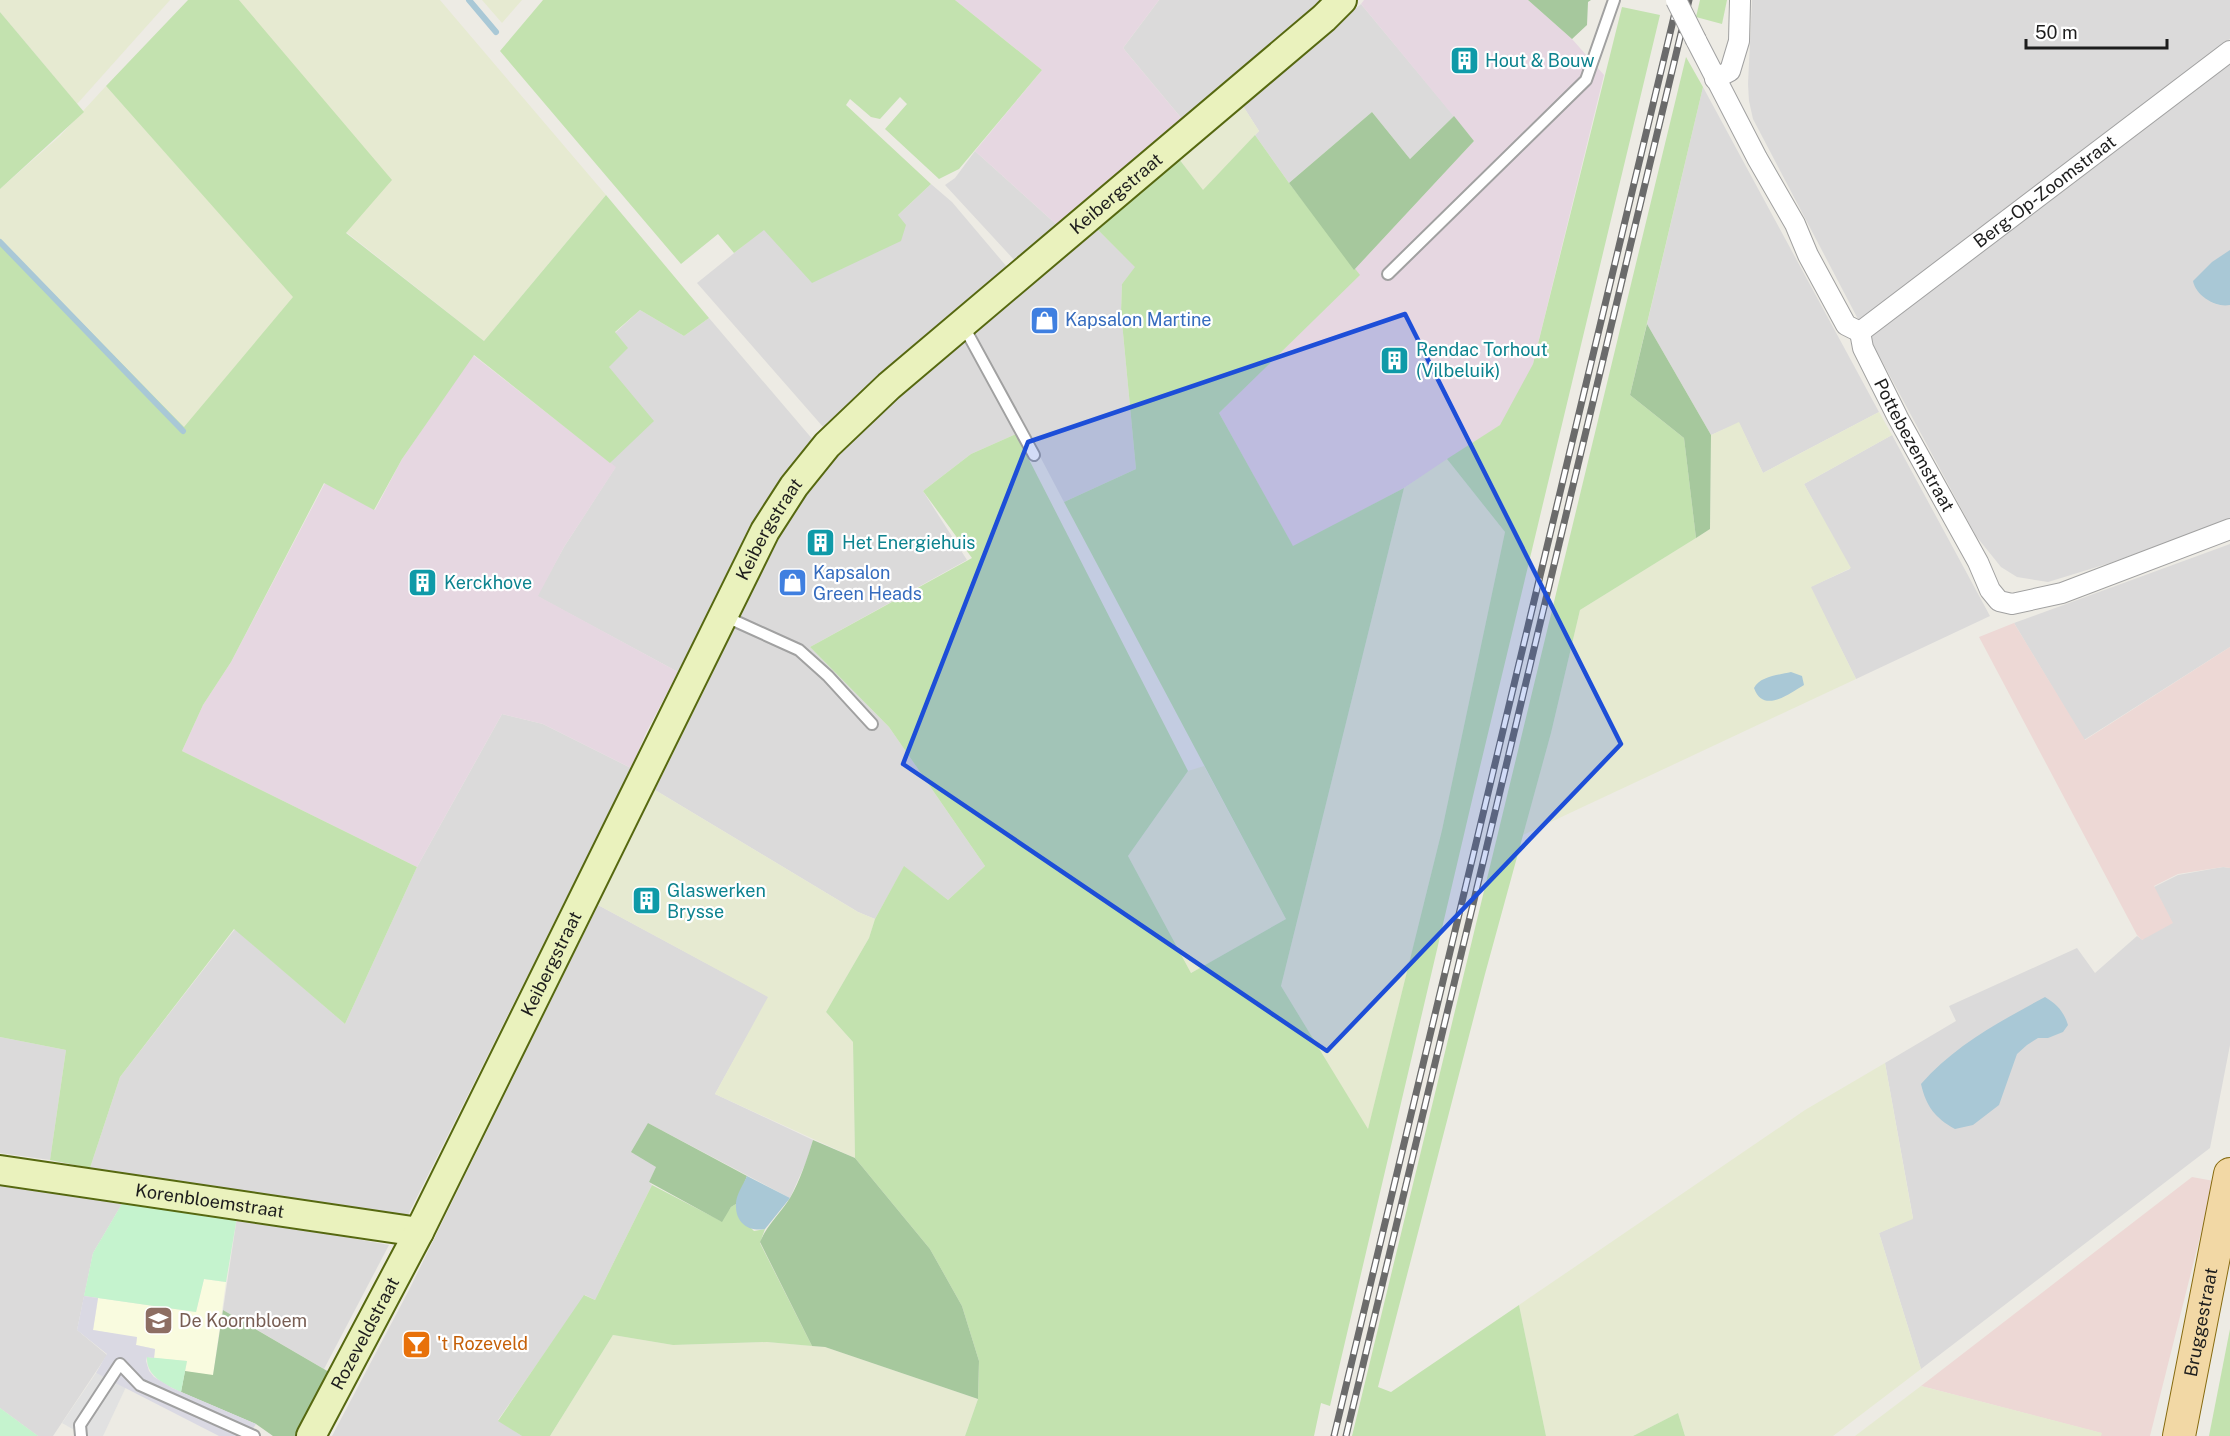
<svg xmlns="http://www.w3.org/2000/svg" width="2230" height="1436" font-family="'Public Sans',sans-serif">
<rect width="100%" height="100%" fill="#edebe4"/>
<g fill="#dbdada">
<path d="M1159 0H1321L1277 41 1182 119 1123 48Z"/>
<path d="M1752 0H2230V39L1859 321 1753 119 1749 101 1748 84Z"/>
<path d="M1361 4 1454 116 1410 159 1372 112 1289 183 1255 135 1259 131 1243 106Z"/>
<path d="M2230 64V519L2110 563 2048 582 2017 577 2001 567 1976 536 1869 337Z"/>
<path d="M1703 87 1879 412 1763 473 1739 423 1711 435 1647 324Z"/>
<path d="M975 151 1057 225 1017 263 945 185 955 178Z"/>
<path d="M931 184 952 202 1007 267 880 374 824 428 697 283 764 229 813 282 897 216Z"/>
<path d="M1098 230 1136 267 1122 284 1121 312 1136 469 1064 502 974 331Z"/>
<path d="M640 310 684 336 709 318 814 441 763 517 678 672 537 596 564 547 615 468 610 463 620 451 609 367 615 333Z"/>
<path d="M965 340 1016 434 971 454 923 491 967 560 810 647 889 727 985 866 948 900 904 867 875 919 858 912 655 790 706 687 759 571 804 493 860 426Z"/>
<path d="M1892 435 1990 616 1856 679 1810 587 1850 569 1804 484Z"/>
<path d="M2230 544V647L2084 740 2014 623Z"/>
<path d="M502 714 543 724 631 768 406 1219 90 1168 120 1077 235 929 345 1024 417 867Z"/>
<path d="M2223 867 2230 868V1045L2210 1148 1921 1369 1879 1233 1913 1218 1885 1063 1956 1021 1949 1006 2077 948 2095 973 2137 936 2143 940 2154 887 2178 875Z"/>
<path d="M598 905 769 997 715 1094 813 1140 807 1160 790 1198 648 1123 656 1168 649 1182 652 1185 595 1300 585 1295 498 1420 522 1436H332L409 1290Z"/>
<path d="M0 1037 66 1050 50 1160 0 1153Z"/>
<path d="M0 1183 123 1202 93 1253 77 1330 107 1355 53 1436H38L0 1408Z"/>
<path d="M237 1217 389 1245 324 1369 223 1310Z"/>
</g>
<g fill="#edd8d5">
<path d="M2014 623 2085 740 2230 647V868L2223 867 2178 874 2154 886 2173 923 2142 940 2137 935 1979 637Z"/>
<path d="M2192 1177 2214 1181 2150 1436H2101V1433L1921 1386Z"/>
</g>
<g fill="#e6d7e1">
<path d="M955 0H1159L1123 48 1182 119 1057 225 975 151 1042 70Z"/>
<path d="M1364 0H1528L1572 39 1604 75 1533 364 1505 422 1404 488 1293 547 1219 413 1359 275 1354 270 1474 141 1361 4Z"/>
<path d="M473 355 616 467 564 547 538 596 678 672 646 733 631 768 543 724 502 714 417 867 182 751 203 705 231 662 325 483 375 510 402 459Z"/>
</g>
<path fill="#f9fbdf" d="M204 1279 226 1282 213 1376 185 1371 187 1361 154 1358 155 1349 136 1345 137 1338 93 1330 98 1298 196 1312Z"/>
<g fill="#e6ead1">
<path d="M0 0H170L77 104 0 12Z"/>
<path d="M239 0H440L606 195 484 341 346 232Z"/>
<path d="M482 0H522L502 23Z"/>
<path d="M106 86 294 297 184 428 0 239V189L60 136Z"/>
<path d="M1243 106 1259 131 1203 191 1179 159Z"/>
<path d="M1879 412 1892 435 1804 484 1851 568 1811 587 1856 679 1523 835 1551 733 1580 610 1710 529 1711 435 1739 422 1763 473Z"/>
<path d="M1447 459 1505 532 1442 830 1368 1130 1281 986 1404 488Z"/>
<path d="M1204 766 1286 919 1191 973 1128 856 1188 771Z"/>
<path d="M655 790 858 912 875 919 869 938 826 1012 853 1042 855 1158 715 1094 768 997 598 905Z"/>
<path d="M1885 1063 1913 1219 1879 1233 1921 1369 1833 1436H1685L1678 1413 1633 1436H1546L1519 1305 1805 1110Z"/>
<path d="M613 1335 673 1345 767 1342 825 1347 978 1399 965 1436H550Z"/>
<path d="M1921 1386 2102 1433 2101 1436H1855Z"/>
</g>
<g fill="#c3e2af">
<path d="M188 0H239L392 180 346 233 484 341 606 195 709 318 684 336 640 310 615 332 628 348 609 367 654 421 610 463 474 355 402 459 374 510 324 483 231 662 203 705 182 751 417 867 345 1024 234 929 120 1077 90 1168 50 1160 66 1050 0 1037V239L184 427 293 297 106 86Z"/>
<path d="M543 0H955L1042 70 959 169 939 179 885 129 907 104 900 97 880 119 871 117 850 99 846 105 931 184 898 215 906 225 901 241 812 283 764 230 734 253 718 234 681 264 500 51Z"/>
<path d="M1700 0H1727L1722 24 1696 17Z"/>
<path d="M1622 7 1660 15 1473 796 1330 1406 1321 1403 1314 1436H965L978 1399 979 1361 962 1306 930 1249 855 1158 853 1042 826 1012 869 938 875 919 904 866 948 900 985 866 889 727 810 647 972 558 923 491 971 454 1016 434 1188 771 1128 856 1191 973 1286 919 1064 502 1136 469 1121 312 1122 284 1135 267 1098 230 1179 159 1203 190 1255 135 1289 183 1360 275 1219 413 1293 546 1404 488 1281 986 1368 1129 1442 830 1505 532 1447 459 1500 425 1533 364Z"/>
<path d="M0 12 84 112 0 189Z"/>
<path d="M1686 57 1703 87 1630 395 1684 438 1696 538 1580 610 1551 733 1485 974 1378 1387 1391 1392 1519 1305 1546 1436H1352Z"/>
<path d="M652 1185 721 1221 731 1207 736 1204 738 1215 754 1231 765 1229 760 1243 812 1346 767 1342 673 1345 613 1335 550 1436H522L498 1421 584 1295 595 1300Z"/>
<path d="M2230 1329V1436H2209Z"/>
<path d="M1678 1413 1685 1436H1633Z"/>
</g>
<g fill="#a6c89d">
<path d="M1528 0H1591L1588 2 1587 25 1572 39Z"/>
<path d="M1372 112 1410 159 1454 116 1474 141 1354 270 1289 183Z"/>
<path d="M1647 324 1711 435 1710 529 1696 538 1684 438 1630 395Z"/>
<path d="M648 1123 747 1176 736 1204 731 1207 722 1222 649 1182 656 1167 631 1152Z"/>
<path d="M813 1140 855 1158 930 1249 962 1306 979 1361 978 1399 825 1347 812 1346 760 1242C767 1225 780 1214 790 1198 800 1181 807 1159 813 1140Z"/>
<path d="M223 1310 329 1372 295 1436H273L256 1424 181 1392 185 1371 213 1375Z"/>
</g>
<g fill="#c5f3ce">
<path d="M123 1202 237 1217 226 1282 204 1279 196 1312 84 1296 93 1253Z"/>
<path d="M147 1357 187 1361 181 1392C165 1385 146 1376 147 1357Z"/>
<path d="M0 1408 38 1436H0Z"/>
</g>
<path fill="#e1e1e1" d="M96 1373 126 1387 103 1436H85L62 1423Z"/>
<path fill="#dad9e3" d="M84 1296 98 1298 93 1330 137 1337 136 1345 155 1349 154 1358 147 1357 146 1361 149 1371 154 1377 172 1388 256 1424 248 1436H219L96 1373 107 1354 77 1330Z"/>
<g fill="#a9c8d6">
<path d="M2230 250V305C2216 308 2196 296 2193 281L2212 262Z"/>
<path d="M1791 672 1802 676 1804 685C1789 694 1763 714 1754 688 1760 676 1779 675 1791 672Z"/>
<path d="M2045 997C2057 1004 2064 1012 2068 1025L2063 1032 2048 1038H2038L2027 1045 2017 1054 1999 1105 1973 1125 1955 1129C1935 1118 1926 1106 1921 1084 1955 1045 2001 1021 2045 997Z"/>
<path d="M747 1176 790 1198 765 1229C749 1232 735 1223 736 1204 736 1195 743 1185 747 1176Z"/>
</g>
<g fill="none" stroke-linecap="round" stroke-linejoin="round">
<g stroke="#a9c8d6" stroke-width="6">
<path d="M469 0 496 32"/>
<path d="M0 242 183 431"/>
</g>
<defs>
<g id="lane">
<path d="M1388 274 1586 80 1614 0"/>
<path d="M963 325 1034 455"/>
<path d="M724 616 799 650 828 676 872 724"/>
<path d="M81 1436 80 1425 120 1364 140 1385 254 1436"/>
</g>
<g id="street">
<path d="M1696 40 1757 158 1795 224 1808 255 1846 325 1860 332"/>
<path d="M1715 79 1730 71 1739 41 1740 1"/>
<path id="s1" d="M1860 332 1863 348 1898 418 1978 562 1990 590 1999 601 2012 604 2062 593 2230 529"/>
<path id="s2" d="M1860 332 2230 51"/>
</g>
<g id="secondary">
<path id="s3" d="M0 1170 419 1232"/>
<path id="s4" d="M311 1436 419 1232 765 531 794 486 827 445 889 386 1324 18 1342 0"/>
</g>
<g id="primary">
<path id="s5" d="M2179 1436 2230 1174"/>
</g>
</defs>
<use href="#lane" stroke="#a1a1a1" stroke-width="14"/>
<use href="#street" stroke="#a1a1a1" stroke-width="22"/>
<use href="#secondary" stroke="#566810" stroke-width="32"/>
<use href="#primary" stroke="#876b10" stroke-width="34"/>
<use href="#lane" stroke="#fff" stroke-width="10"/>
<use href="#street" stroke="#fff" stroke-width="20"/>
<use href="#secondary" stroke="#eaf2bd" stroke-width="28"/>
<use href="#primary" stroke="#f2d8a5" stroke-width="32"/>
<defs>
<g id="rail">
<path d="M1334 1436 1678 0"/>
<path d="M1346 1436 1689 0"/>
</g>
</defs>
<use href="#rail" stroke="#6b6b6b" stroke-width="7"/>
<use href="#rail" stroke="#fff" stroke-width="4.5" stroke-dasharray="14" stroke-linecap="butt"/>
<defs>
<path id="street-bridge" d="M1676 0 1696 40"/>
</defs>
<use href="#street-bridge" stroke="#a1a1a1" stroke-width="22" stroke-linecap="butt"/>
<use href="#street-bridge" stroke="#fff" stroke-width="20"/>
</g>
<path fill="#1d4ed8" fill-opacity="0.2" stroke="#1d4ed8" stroke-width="4.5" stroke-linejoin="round" d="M1405 314 1621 744 1327 1051 903 764 1028 442Z"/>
<defs>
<symbol id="building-square" viewBox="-11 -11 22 22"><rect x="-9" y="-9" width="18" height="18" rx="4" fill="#0f9aa8" stroke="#fff"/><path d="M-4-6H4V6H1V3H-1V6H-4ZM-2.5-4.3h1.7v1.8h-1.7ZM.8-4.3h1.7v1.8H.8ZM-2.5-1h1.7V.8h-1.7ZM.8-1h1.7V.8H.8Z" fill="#fff"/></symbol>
<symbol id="shop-square" viewBox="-11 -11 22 22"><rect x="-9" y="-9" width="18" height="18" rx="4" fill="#3f7fe0" stroke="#fff"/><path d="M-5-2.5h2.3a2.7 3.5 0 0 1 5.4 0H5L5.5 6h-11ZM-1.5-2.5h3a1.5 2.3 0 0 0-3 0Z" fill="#fff"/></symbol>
<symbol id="school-square" viewBox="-11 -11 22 22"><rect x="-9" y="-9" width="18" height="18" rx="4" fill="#8d6e63" stroke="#fff"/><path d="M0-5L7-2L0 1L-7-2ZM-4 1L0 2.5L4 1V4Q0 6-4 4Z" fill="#fff"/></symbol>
<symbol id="bar-square" viewBox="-11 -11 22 22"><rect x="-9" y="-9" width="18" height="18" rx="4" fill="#e8710a" stroke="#fff"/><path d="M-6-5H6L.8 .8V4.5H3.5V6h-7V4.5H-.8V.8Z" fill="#fff"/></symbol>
</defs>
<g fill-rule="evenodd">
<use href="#building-square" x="1448" y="44" width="33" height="33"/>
<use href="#shop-square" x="1028" y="304" width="33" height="33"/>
<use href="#building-square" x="1378" y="344" width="33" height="33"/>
<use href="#building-square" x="804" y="526" width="33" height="33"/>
<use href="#building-square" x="406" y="566" width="33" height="33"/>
<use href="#shop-square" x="776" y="566" width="33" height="33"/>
<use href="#building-square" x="630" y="884" width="33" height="33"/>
<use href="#school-square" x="142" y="1304" width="33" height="33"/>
<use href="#bar-square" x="400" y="1328" width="33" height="33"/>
</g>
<g text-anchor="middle" stroke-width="4.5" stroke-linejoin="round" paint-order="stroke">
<g font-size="18" fill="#0d838f" stroke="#fff" text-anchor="start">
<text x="1485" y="67">Hout &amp; Bouw</text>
<text x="1416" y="356">Rendac Torhout<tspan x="1416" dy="21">(Vilbeluik)</tspan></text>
<text x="842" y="549">Het Energiehuis</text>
<text x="444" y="589">Kerckhove</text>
<text x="667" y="897">Glaswerken<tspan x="667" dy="21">Brysse</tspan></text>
</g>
<g font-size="18" fill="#1d1d1d" stroke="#fff">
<text dy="6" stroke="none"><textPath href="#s2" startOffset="232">Berg-Op-Zoomstraat</textPath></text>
<text dy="6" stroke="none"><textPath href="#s4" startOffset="1502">Keibergstraat</textPath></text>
<text dy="6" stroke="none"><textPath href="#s1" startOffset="126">Pottebezemstraat</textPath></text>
<text dy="6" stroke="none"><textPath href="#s4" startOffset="1016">Keibergstraat</textPath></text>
<text dy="6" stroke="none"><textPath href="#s4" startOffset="530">Keibergstraat</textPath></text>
<text dy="6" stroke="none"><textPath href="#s3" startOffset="212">Korenbloemstraat</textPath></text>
<text dy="6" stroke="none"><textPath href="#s5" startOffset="116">Bruggestraat</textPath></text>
<text dy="6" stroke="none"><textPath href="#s4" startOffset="116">Rozeveldstraat</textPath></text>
</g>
<g font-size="18" fill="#366cbe" stroke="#fff" text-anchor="start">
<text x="1065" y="326">Kapsalon Martine</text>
<text x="813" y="579">Kapsalon<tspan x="813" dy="21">Green Heads</tspan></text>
</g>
<g font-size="18" fill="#785e54" stroke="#fff" text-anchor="start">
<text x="179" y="1327">De Koornbloem</text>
</g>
<g font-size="18" fill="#c56008" stroke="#fff" text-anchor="start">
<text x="437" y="1350">'t Rozeveld</text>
</g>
</g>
<path d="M2026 39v9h141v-9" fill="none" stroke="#1d1d1d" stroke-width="3"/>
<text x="2035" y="39" font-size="18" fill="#1d1d1d" stroke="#ffffff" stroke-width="4.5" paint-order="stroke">50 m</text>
</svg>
